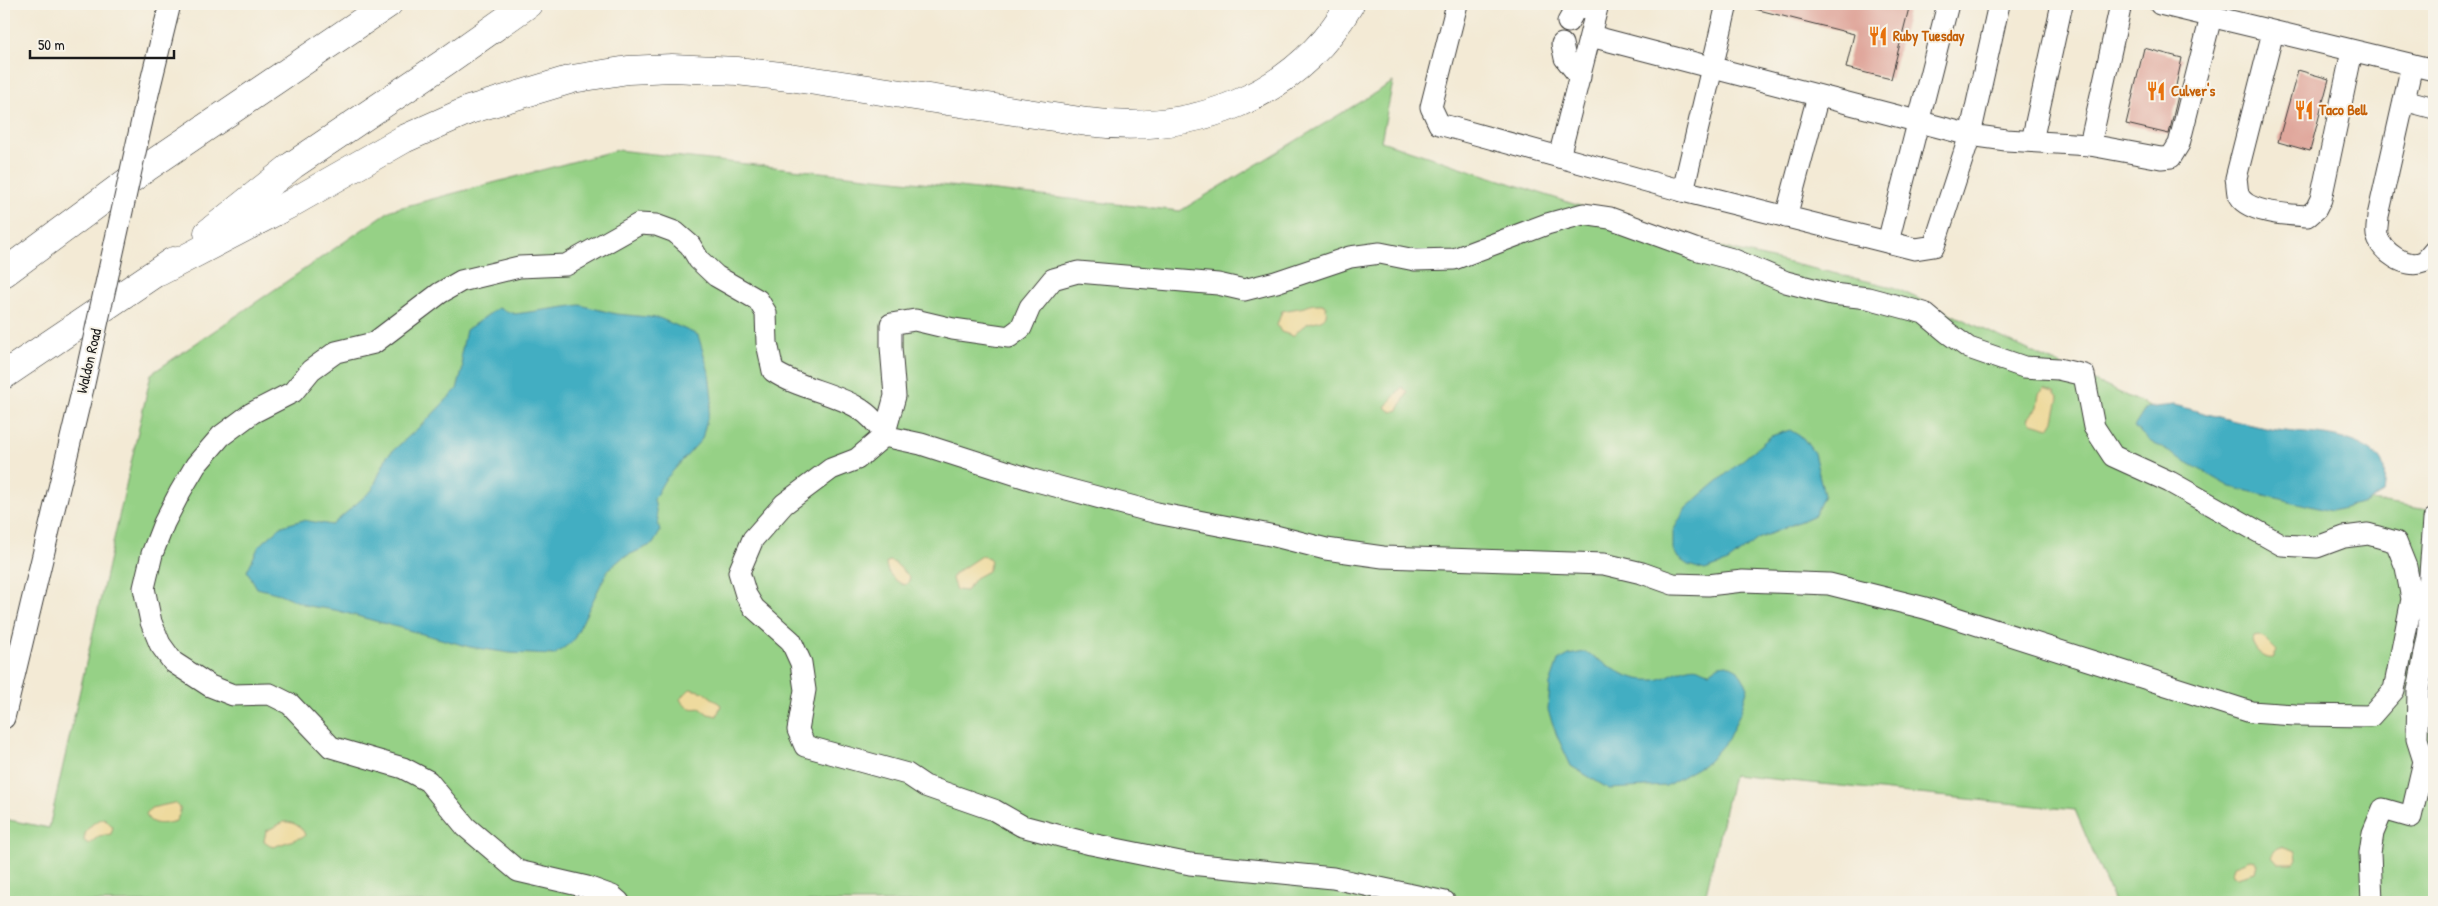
<svg xmlns="http://www.w3.org/2000/svg" width="2438" height="906" font-family="'Patrick Hand',sans-serif">
<rect width="100%" height="100%" fill="#f7f3e8"/>
<filter id="ink" filterUnits="userSpaceOnUse"><feTurbulence type="fractalNoise" baseFrequency=".02" numOctaves="2"/><feDisplacementMap in="SourceGraphic" scale="10" xChannelSelector="R" yChannelSelector="G"/><feConvolveMatrix kernelMatrix="1 2 1 2 8 2 1 2 1" color-interpolation-filters="sRGB"/></filter>
<filter id="wash" filterUnits="userSpaceOnUse"><feTurbulence type="fractalNoise" baseFrequency=".0096" numOctaves="4" result="noise"/><feDisplacementMap in="SourceGraphic" scale="20" xChannelSelector="R" yChannelSelector="G"/><feGaussianBlur stdDeviation="1.12" result="paint"/><feColorMatrix in="noise" values="0 0 0 0 0 0 0 0 0 0 0 0 0 0 0 0 0 1.4 0 .05"/><feComposite in="paint" operator="in"/></filter>
<g filter="url(#wash)">
<rect width="100%" height="100%" fill="#f3ead5"/>
<path fill="#96d186" stroke="#597651" d="M1393 82 1381 141 1668 235 1893 287 2341 496 2434 511V902H2114L2075 810 1733 775 1704 902H4V819L49 828 151 374 391 210 617 150 1180 211Z"/>
<g fill="#eeda9e" stroke="#857b5d">
<path d="M1313 304H1323L1326 307C1329 324 1315 319 1305 325 1300 328 1296 333 1293 336L1281 332 1277 325 1282 311 1305 307Z"/>
<path d="M1402 387 1408 392 1398 410 1392 412 1385 407Z"/>
<path d="M2044 389 2054 392 2059 398 2054 420 2049 428 2032 423 2028 419 2037 407 2039 394Z"/>
<path d="M981 556 989 558 991 561 988 571 975 578 966 591 956 590 952 579 954 574Z"/>
<path d="M889 561 895 563 910 577 908 583 904 585C895 581 886 573 886 563Z"/>
<path d="M2258 636 2265 639 2277 651 2273 659C2263 658 2255 651 2252 641L2254 637Z"/>
<path d="M690 689 704 692 721 705 717 716 708 714 700 708C691 710 684 707 680 699Z"/>
<path d="M174 803 180 808V813L176 821C165 824 150 827 146 814L151 808Z"/>
<path d="M104 818 113 827 111 834 99 836 89 844 84 841C84 829 93 822 104 818Z"/>
<path d="M284 822C293 821 304 828 305 836L273 847 264 841 266 831Z"/>
<path d="M2281 847 2296 852 2297 860 2294 863H2277L2272 857 2276 849Z"/>
<path d="M2250 859 2254 860 2257 864 2255 872 2237 877 2233 876 2232 872 2235 865Z"/>
</g>
<g fill="#43aec2" stroke="#30656f">
<path d="M580 305 616 314 659 318 698 335 709 372 712 399 702 439 664 481 654 499 660 532 653 544 622 558 608 570 573 641 554 655 510 653 470 647 335 610 308 606 280 594 257 588 247 571 259 546 282 526 303 520 332 525 372 490 387 456 426 421 457 389 463 368 461 354 466 330 498 308 515 314Z"/>
<path d="M2174 405C2206 413 2238 423 2271 429 2304 435 2347 431 2375 454 2387 463 2385 479 2383 493L2366 503 2331 511 2231 487 2151 442 2134 427 2146 408Z"/>
<path d="M1790 430 1803 438 1814 453 1824 495 1815 515 1758 539 1728 562 1705 570 1688 565 1678 558 1673 549V531L1686 508 1771 436Z"/>
<path d="M1584 652C1607 663 1626 682 1654 680 1669 679 1684 664 1699 668 1702 669 1705 671 1709 672L1719 665 1727 664 1738 670 1748 687 1741 711 1728 739 1708 762 1666 786 1609 789 1571 766 1557 736 1548 710 1550 684 1558 661 1569 655Z"/>
</g>
<g id="blocks">
<g fill="#e0a79c">
<path d="M1756 4H1910L1891 79 1846 68 1854 34 1755 9Z"/>
<path d="M2144 48 2182 58 2175 90 2179 91 2169 134 2126 124Z"/>
<path d="M2298 70 2329 79 2310 151 2278 142Z"/>
</g>
</g>
</g>
<g filter="url(#ink)">
<use href="#blocks" fill-opacity="0" stroke="#3c3b38" stroke-width="1"/>
<g fill="none" stroke-linecap="round" stroke-linejoin="round">
<defs>
<g id="minor">
<path d="M1457 4 1431 107 1439 124 1683 191"/>
<path d="M1727 4 1683 191 1915 249 1934 246 1970 135 1999 4"/>
<path d="M2160 4 2434 70"/>
<path d="M1568 22 1575 10 1598 5"/>
<path d="M2273 32 2236 178C2237 183 2237 189 2238 194 2245 213 2291 215 2308 216L2316 209 2321 199 2352 51"/>
<path d="M1591 36 1970 135 2006 140 2090 145 2161 158 2171 157 2179 144 2211 17"/>
<path d="M1562 44 1565 58 1580 77"/>
<path d="M2412 65 2378 216C2378 222 2376 229 2377 235 2381 252 2406 269 2423 262 2427 260 2431 254 2434 251"/>
<path d="M147 98 170 4"/>
<path d="M2404 100 2434 108"/>
<path d="M2032 141 2062 4"/>
<path d="M2090 145 2121 4"/>
<path d="M1559 157 1598 4"/>
<path d="M1786 217 1818 96"/>
<path d="M1888 242 1948 4"/>
<path d="M884 436 921 444 1033 480 1157 513 1275 536 1326 549 1383 557 1604 564 1642 573 1673 584 1708 585 1743 581 1829 584 1925 608 2251 712 2295 715 2371 716 2394 690 2412 599 2406 567 2396 542 2368 534 2344 537 2317 547 2282 545 2170 482 2113 456 2094 427 2084 375 2058 369 2024 367 1969 348 1948 333 1924 313 1868 298 1832 294 1786 282 1732 259 1695 249 1610 218 1583 214 1547 224 1454 259 1415 260 1380 253 1350 257 1276 282 1244 290 1218 284 1078 272 1053 279 1030 307 1021 328 1009 337 953 329 915 320 891 324V347L895 396 884 436 857 459 831 469 784 504 753 539 739 572 746 595 754 608 791 641 801 663 805 690 798 730 805 746 907 774 925 786 994 810 1022 826 1091 844 1190 864 1333 878 1445 902"/>
<path d="M2429 632V588L2434 519"/>
<path d="M4 718 83 388"/>
<path d="M619 902 612 896 587 887 518 871 466 827 428 781 403 768 331 747 290 704 270 694 233 695 210 686 173 662 160 644 151 622 144 588 152 554 164 523 180 492 196 465 221 436 252 413 293 392 311 370 336 352 374 343 440 293 461 281 519 267 566 265 639 224 656 225 675 232 690 245 699 260 716 276 758 300 766 313 767 343 773 371C807 395 864 393 884 436"/>
<path d="M2372 902 2370 853 2373 833 2383 809 2411 817 2424 761 2417 739 2418 690 2429 632 2434 630"/>
</g>
<g id="highway">
<path d="M208 233 293 165 447 61 528 4"/>
<path d="M159 272 290 204 404 139 469 110 572 79 628 70 672 68 737 71 789 77 1087 122C1192 135 1295 99 1350 4"/>
<path d="M4 273 146 168 388 4"/>
<path d="M4 375 173 261"/>
</g>
</defs>
<use href="#minor" stroke="#3c3b38" stroke-width="23"/>
<use href="#highway" stroke="#3c3b38" stroke-width="29"/>
<use href="#minor" stroke="#fff" stroke-width="21"/>
<use href="#highway" stroke="#fff" stroke-width="28"/>
<defs>
<path id="minor-bridge" d="M83 388 147 98"/>
</defs>
<use href="#minor-bridge" stroke="#3c3b38" stroke-width="23" stroke-linecap="butt"/>
<use href="#minor-bridge" stroke="#fff" stroke-width="21"/>
</g>
</g>
<defs>
<symbol id="restaurant-bare" viewBox="-9 -9 18 18"><path d="M-5-6h1v4h1v-4h1v4h1v-4h1v5L-1.5 .5V6h-2V.5L-5-1ZM5-6V6H3V1.5H1.5Q1.5-4 5-6Z" fill="#e8710a" stroke="#f7f3e8" stroke-width="2.5" paint-order="stroke"/></symbol>
</defs>
<g fill-rule="evenodd">
<use href="#restaurant-bare" x="1864" y="22" width="28" height="28"/>
<use href="#restaurant-bare" x="2142" y="77" width="28" height="28"/>
<use href="#restaurant-bare" x="2290" y="96" width="28" height="28"/>
</g>
<g text-anchor="middle" stroke-width="4" stroke-linejoin="round" paint-order="stroke">
<g font-size="15" font-weight="bold" fill="#c56008" stroke="#f7f3e8" text-anchor="start">
<text x="1893" y="41">Ruby Tuesday</text>
<text x="2171" y="96">Culver's</text>
<text x="2319" y="115">Taco Bell</text>
</g>
<g font-size="15" fill="#1c1c1c" stroke="#f7f3e8">
<text transform="translate(89 361) rotate(-77)" y="5">Waldon Road</text>
</g>
</g>
<rect width="2438" height="906" fill="none" stroke="#f7f3e8" stroke-width="20"/>
<path d="M30 50v8h144v-8" fill="none" stroke="#1c1c1c" stroke-width="2.5"/>
<text x="38" y="50" font-size="15" fill="#1c1c1c" stroke="#f7f3e8" stroke-width="4" paint-order="stroke">50 m</text>
</svg>
